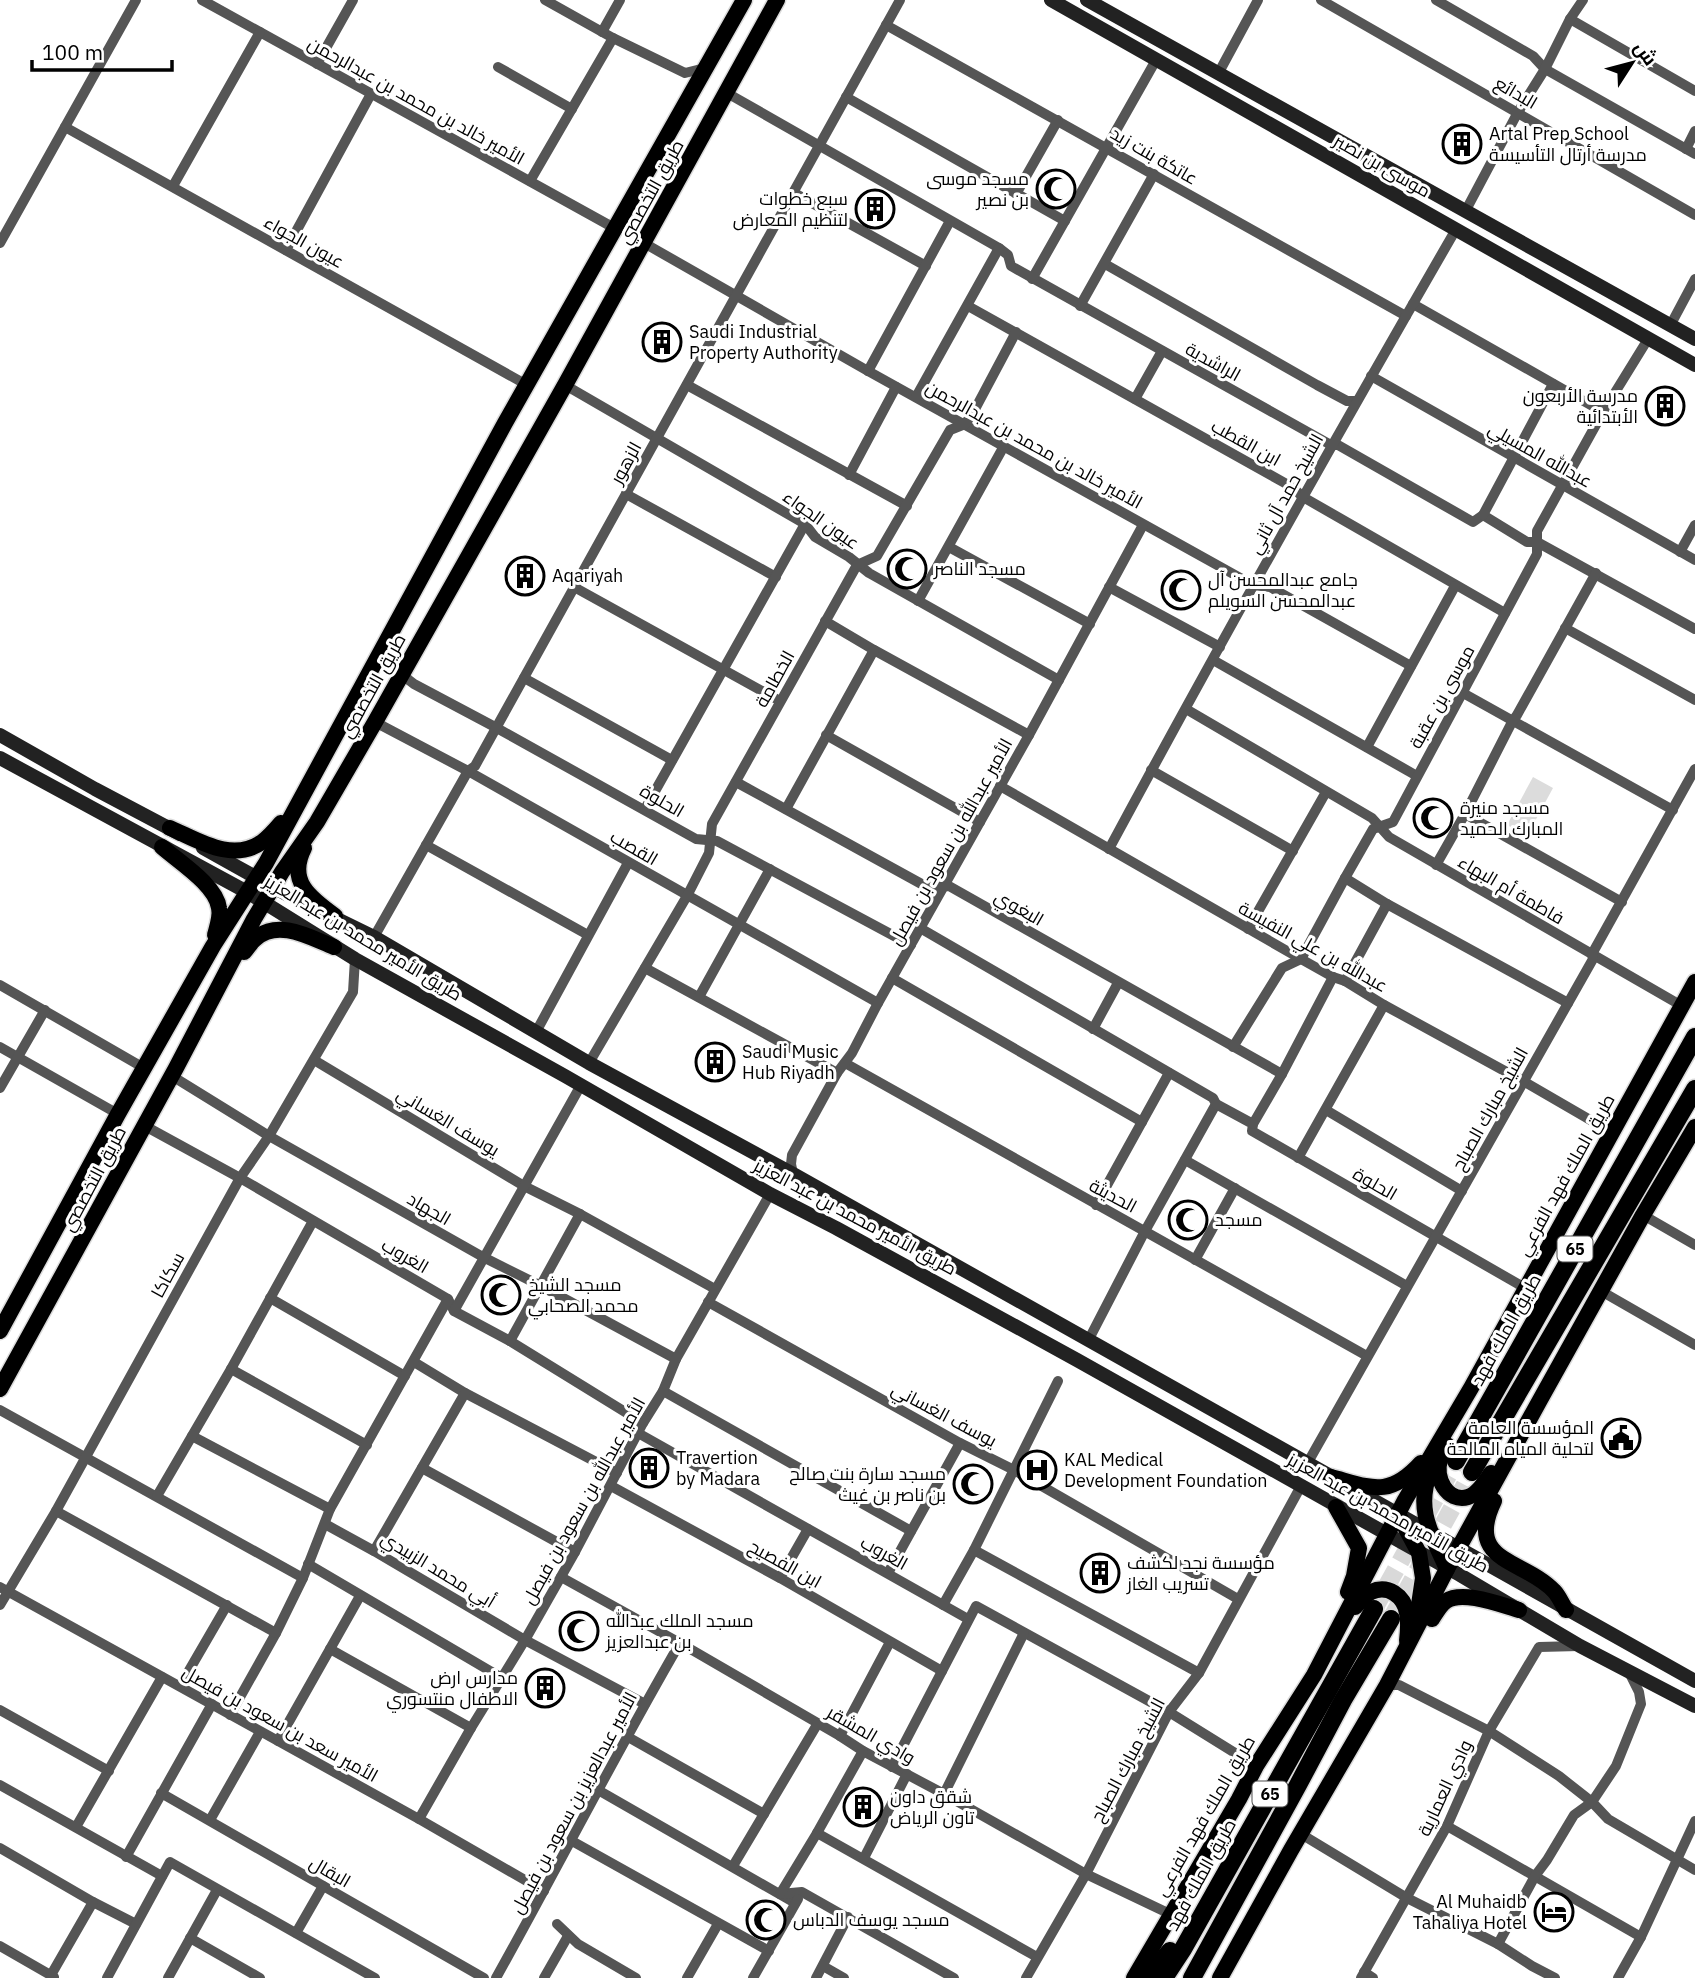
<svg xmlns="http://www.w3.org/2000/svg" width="1695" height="1978" font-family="'IBM Plex Sans',Cairo,sans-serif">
<rect width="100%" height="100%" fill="#fff"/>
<path fill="#dcdcdc" d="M1533 777 1553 788 1527 836 1507 825Z"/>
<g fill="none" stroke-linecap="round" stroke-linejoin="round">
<g stroke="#d9d9d9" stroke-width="18" stroke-dasharray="18 9" stroke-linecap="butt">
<path d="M1374 1609 1456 1461"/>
<path d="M1391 1619 1472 1472"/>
</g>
<defs>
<g id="primary">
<path d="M170 828C198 840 232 863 262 842 269 837 275 830 281 823"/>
<path d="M162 847C179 862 216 885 219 908 221 916 217 927 215 935"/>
<path d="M304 848C287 881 310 898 335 916"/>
<path d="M244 952C248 948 251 942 255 939 278 918 311 938 334 947"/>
<path d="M0 1331 118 1114 213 946 266 863 505 423 744 0"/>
<path d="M0 1389 176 1068 254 919 282 872 317 822 375 722 565 385 777 0"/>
<path d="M1447 1445C1445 1450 1441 1455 1440 1460 1434 1477 1447 1503 1468 1497 1478 1494 1486 1481 1491 1473"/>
<path d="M1430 1472C1415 1510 1432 1535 1447 1569"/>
<path d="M1331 1477C1372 1488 1389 1498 1421 1463"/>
<path d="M1494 1501C1464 1563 1524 1559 1554 1591 1559 1596 1562 1604 1566 1610"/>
<path d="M1336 1507 1359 1548 1354 1576 1348 1592"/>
<path d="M1398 1514 1419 1553 1423 1578 1417 1618"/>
<path d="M1355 1607C1360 1602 1365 1595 1371 1592 1388 1584 1404 1596 1407 1613 1409 1622 1408 1632 1407 1641"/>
<path d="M1432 1619C1436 1613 1440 1605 1446 1601 1463 1590 1501 1605 1519 1610"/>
<path d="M1134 1978 1239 1799 1256 1766 1314 1675 1405 1500 1471 1388 1695 982"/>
<path d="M1220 1978 1291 1850 1387 1685 1447 1569 1540 1400 1643 1215 1695 1127"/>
</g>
<g id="highway">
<path d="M1456 1461 1695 1037"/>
<path d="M1472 1472 1695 1089"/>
<path d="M1148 1978 1170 1951"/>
<path d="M1164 1978 1183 1949 1374 1609"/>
<path d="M1192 1978 1298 1785 1343 1700 1391 1619"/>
</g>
</defs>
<use href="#primary" stroke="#dbdbdb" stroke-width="19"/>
<use href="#highway" stroke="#dbdbdb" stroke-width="21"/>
<g stroke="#555" stroke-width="10">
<path d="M202 0 616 229"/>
<path d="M545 0 613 38 685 73 705 68"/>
<path d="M1321 0 1695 215"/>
<path d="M1436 0 1533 56 1545 69 1695 154"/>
<path d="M1570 19 1695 91"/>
<path d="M886 25 1406 316"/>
<path d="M602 32 620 0"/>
<path d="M317 64 353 0"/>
<path d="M498 67 572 109"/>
<path d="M1218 74 1258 0"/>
<path d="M727 93 999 248 1008 255 1011 266 1331 445H1338L1473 522 1483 515 1527 542H1537L1695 629"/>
<path d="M846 97 1065 221"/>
<path d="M65 127 527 385"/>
<path d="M1686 149 1695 131"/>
<path d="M530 181 613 38"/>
<path d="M173 186 260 32"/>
<path d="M794 193 926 266"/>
<path d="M1016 194 1058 120"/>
<path d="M1466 210 1518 112 1545 69 1570 19 1583 0"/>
<path d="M0 243 136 0"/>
<path d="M644 243 868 371 1253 585 1270 587 1411 666"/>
<path d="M286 250 371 94"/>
<path d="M1105 264 1317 385 1347 401H1356"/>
<path d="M1032 279 1156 60"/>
<path d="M1413 304 1603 412"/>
<path d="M968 306 1292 487 1303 497 1505 613"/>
<path d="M1080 306 1154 174"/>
<path d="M1670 326 1695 279"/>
<path d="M868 371 950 221"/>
<path d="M1371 376 1695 560"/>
<path d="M565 385 805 524 815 537 849 557 869 573 1059 680"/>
<path d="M687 385 907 506"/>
<path d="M916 397 999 248"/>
<path d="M1135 399 1162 351"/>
<path d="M849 475 896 387"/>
<path d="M626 494 776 577"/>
<path d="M1483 515 1553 384"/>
<path d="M949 547 1090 624"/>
<path d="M1680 552 1695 525"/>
<path d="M574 587 780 701"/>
<path d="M1109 587 1220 647"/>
<path d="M918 601 1004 446"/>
<path d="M825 621 874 650 1029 735"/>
<path d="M1565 628 1695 700"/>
<path d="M1213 660 1417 776"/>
<path d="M401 674 414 684 495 727 696 839 717 841 911 945"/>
<path d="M524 678 672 760"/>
<path d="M1463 693 1673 810"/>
<path d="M1186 709 1372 818 1389 837 1682 1006"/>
<path d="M375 722 468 771 878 1003"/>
<path d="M826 735 980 822"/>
<path d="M1367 747 1455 586"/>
<path d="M1151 770 1293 851"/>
<path d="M736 782 927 887 949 886 1282 1074"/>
<path d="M1000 786 1301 959 1333 977 1345 981 1384 1005 1523 1081 1611 1132"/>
<path d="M645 809 805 524"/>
<path d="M786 809 874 650"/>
<path d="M1465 814 1622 902"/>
<path d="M426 845 588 935"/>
<path d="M1109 849C1221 641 1337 435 1455 231"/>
<path d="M1436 865 1465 814 1512 722 1517 715 1596 573"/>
<path d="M1345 878 1387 904 1568 1003"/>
<path d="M920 928 1213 1098 1216 1104 1145 1231 1088 1341"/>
<path d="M1248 929 1326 792"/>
<path d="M374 937 468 771 475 766 900 0"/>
<path d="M645 968 837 1073"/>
<path d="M892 978 1142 1122"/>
<path d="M1345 981 1387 904"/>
<path d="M0 985 144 1068"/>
<path d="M699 997 770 869"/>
<path d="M1093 1029 1118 983"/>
<path d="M536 1032 628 863"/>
<path d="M0 1047 118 1114"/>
<path d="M1233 1047 1282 968 1301 959 1345 878 1373 829 1393 822 1537 554V531L1603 412 1648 339"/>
<path d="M314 1060 524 1186 580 1214 715 1289"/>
<path d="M589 1063 687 896 709 853 712 824 857 565 877 556 950 430 965 424 973 413 1016 332"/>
<path d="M845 1063 1367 1356"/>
<path d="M172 1076 269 1136 483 1257 541 1286 676 1359"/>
<path d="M0 1088 45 1010"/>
<path d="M1216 1104 1253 1124 1252 1131 1525 1288"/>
<path d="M1326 1110 1462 1191"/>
<path d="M1253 1124 1282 1074 1333 977"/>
<path d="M145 1126 240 1178 448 1299 454 1311 510 1341 643 1423"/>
<path d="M1298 1158 1384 1005"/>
<path d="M1185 1160 1407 1286"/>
<path d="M793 1174 791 1164 792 1155 837 1073 852 1053 878 1003 1029 735 1143 525"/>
<path d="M1096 1205 1169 1073"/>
<path d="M1643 1215 1695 1245"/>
<path d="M1195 1260 1235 1188"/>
<path d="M1601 1291 1695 1345"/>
<path d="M270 1298 405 1376"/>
<path d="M708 1302 960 1443 1014 1470 1238 1599"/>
<path d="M454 1311 581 1085"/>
<path d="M510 1341 580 1214"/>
<path d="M414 1362 465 1393 617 1473"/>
<path d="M231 1369 367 1445"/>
<path d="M663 1391 911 1531"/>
<path d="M0 1410 303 1578 276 1633 230 1715"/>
<path d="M638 1433 968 1619"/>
<path d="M192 1436 330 1509"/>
<path d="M1307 1464 1593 959 1592 954 1695 769"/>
<path d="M422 1468 575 1552"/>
<path d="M611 1486 780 1578 942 1671"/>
<path d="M157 1496 231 1369 313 1221"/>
<path d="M56 1511 276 1633"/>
<path d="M325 1524 374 1551 525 1640 645 1704"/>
<path d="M974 1550 1199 1673"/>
<path d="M374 1551 465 1393"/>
<path d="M308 1564 502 1678"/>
<path d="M888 1573 960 1443"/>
<path d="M561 1577 680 1643 840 1736 863 1751 944 1794 1086 1874 1170 1914"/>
<path d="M303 1578 330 1509 448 1299"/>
<path d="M780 1578 808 1529"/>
<path d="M0 1587 419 1819 544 1891"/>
<path d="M0 1605 56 1511 240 1178 269 1136 353 992 355 959"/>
<path d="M943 1605 974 1550 1058 1381"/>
<path d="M330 1649 471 1728"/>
<path d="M1387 1685H1399L1489 1731 1559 1776 1592 1802 1608 1819 1695 1870"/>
<path d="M180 1686 227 1605"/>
<path d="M0 1710 109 1771"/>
<path d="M840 1736 890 1642"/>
<path d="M628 1737 764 1814"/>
<path d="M278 1741 360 1596"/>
<path d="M892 1767 976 1606 1169 1712 1256 1766"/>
<path d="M0 1785 162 1876"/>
<path d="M598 1790 795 1903"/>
<path d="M161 1793 484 1978"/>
<path d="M944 1794 1024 1633"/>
<path d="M419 1819 471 1728 525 1640 575 1552 643 1423 663 1391 676 1359 770 1194"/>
<path d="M210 1820 260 1732"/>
<path d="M1447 1826 1641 1937"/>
<path d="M76 1827 162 1677"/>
<path d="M1302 1831 1306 1837 1407 1898 1498 1944 1532 1966 1555 1978"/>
<path d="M817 1833 1037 1957"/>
<path d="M572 1841 769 1951"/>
<path d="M0 1848 93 1902 136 1924"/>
<path d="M126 1857 212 1704"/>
<path d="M864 1858 907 1774"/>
<path d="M733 1866 818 1723"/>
<path d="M780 1894 802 1892 954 1978"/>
<path d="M780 1894 817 1833 863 1751"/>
<path d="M557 1924 578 1944 636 1978"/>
<path d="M296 1933 323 1886"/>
<path d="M190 1938 260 1978"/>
<path d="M1498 1944 1535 1876 1547 1860 1574 1815 1592 1802 1616 1766 1641 1704 1639 1692 1628 1670"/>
<path d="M0 1946 54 1977"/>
<path d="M823 1966 844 1978"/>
<path d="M1364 1972 1373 1978"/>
<path d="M51 1975 93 1902"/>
<path d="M107 1978 170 1862 375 1978"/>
<path d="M168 1978 217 1890"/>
<path d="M496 1978C558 1867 616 1753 680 1643"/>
<path d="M544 1978 568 1936"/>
<path d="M687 1978 718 1924"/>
<path d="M753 1978 798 1899"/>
<path d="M816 1978 848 1917"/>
<path d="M1026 1978 1086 1874 1169 1712 1199 1673 1301 1486"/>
<path d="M1361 1978 1447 1826 1489 1731 1539 1647 1579 1646"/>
<path d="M1618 1978 1641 1937 1695 1821"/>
</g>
<g stroke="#222" stroke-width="14">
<path d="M1051 0 1695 365"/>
<path d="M1087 0 1695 339"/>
<path d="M0 735 95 789 180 834"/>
<path d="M0 758 247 892 355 959 565 1076 770 1194 836 1228 1077 1360 1460 1575 1580 1646 1695 1706"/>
<path d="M203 848 286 894 374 937 589 1063 793 1174 1695 1681"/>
</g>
<use href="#primary" stroke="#000" stroke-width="16"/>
<use href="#highway" stroke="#000" stroke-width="18"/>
</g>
<defs>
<symbol id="building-ring" viewBox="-11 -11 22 22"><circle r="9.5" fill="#fff" stroke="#000" stroke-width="1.5"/><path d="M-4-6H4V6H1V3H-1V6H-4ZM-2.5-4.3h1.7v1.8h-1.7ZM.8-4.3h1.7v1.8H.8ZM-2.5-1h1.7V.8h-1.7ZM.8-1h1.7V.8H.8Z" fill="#000"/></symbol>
<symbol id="mosque-ring" viewBox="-11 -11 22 22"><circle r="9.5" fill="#fff" stroke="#000" stroke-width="1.5"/><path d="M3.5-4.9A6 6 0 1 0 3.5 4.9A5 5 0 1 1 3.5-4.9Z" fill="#000"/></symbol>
<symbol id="civic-ring" viewBox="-11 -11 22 22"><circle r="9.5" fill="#fff" stroke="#000" stroke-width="1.5"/><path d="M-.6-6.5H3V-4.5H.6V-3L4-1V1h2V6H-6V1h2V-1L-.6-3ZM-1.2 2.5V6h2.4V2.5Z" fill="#000"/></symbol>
<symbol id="hospital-ring" viewBox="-11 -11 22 22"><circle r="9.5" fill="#fff" stroke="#000" stroke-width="1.5"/><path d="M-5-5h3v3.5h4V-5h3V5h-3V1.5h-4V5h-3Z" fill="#000"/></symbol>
<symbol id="hotel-ring" viewBox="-11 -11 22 22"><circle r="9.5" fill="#fff" stroke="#000" stroke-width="1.5"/><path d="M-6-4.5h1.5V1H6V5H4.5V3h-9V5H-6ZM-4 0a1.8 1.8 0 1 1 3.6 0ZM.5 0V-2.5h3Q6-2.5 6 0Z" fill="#000"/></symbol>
</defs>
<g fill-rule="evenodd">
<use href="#building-ring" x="1440" y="122" width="44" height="44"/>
<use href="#mosque-ring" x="1034" y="167" width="44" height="44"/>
<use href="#building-ring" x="853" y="187" width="44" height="44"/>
<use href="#building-ring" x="640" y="320" width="44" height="44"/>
<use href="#building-ring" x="1643" y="384" width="44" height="44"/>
<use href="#mosque-ring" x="885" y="547" width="44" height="44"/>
<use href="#building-ring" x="503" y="554" width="44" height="44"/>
<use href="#mosque-ring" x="1159" y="568" width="44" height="44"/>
<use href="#mosque-ring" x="1411" y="796" width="44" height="44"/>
<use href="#building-ring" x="693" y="1040" width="44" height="44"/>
<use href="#mosque-ring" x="1166" y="1198" width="44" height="44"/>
<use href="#mosque-ring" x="479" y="1273" width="44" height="44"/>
<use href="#civic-ring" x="1599" y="1416" width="44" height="44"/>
<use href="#building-ring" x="627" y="1446" width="44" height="44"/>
<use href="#hospital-ring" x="1015" y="1448" width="44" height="44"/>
<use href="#mosque-ring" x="951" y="1462" width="44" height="44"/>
<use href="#building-ring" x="1078" y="1551" width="44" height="44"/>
<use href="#mosque-ring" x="557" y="1609" width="44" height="44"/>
<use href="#building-ring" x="523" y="1666" width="44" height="44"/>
<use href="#building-ring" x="841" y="1785" width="44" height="44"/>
<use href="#hotel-ring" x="1532" y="1890" width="44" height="44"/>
<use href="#mosque-ring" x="744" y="1898" width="44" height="44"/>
</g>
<g text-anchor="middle" stroke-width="6" stroke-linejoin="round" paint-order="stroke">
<g fill="#fff" stroke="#4c4c4c" stroke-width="2">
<rect x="1557.5" y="1236.5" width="35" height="25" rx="5"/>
<rect x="1252.5" y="1781.5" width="35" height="25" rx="5"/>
</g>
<g font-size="16" font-weight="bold" fill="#000">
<text x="1575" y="1255">65</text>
<text x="1270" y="1800">65</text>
</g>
<g font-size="18" fill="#000" stroke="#fff">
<text transform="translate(1516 93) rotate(30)" y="6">البدائع</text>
<text transform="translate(416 101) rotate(29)" y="6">الأمير خالد بن محمد بن عبدالرحمن</text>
<text transform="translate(1154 156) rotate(30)" y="6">عاتكة بنت زيد</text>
<text transform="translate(1382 166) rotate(30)" y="6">موسى بن نصير</text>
<text transform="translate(651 192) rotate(-61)" y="6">طريق التخصصي</text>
<text transform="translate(304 242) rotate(29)" y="6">عيون الجواء</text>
<text transform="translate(1213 362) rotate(29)" y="6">الراشدية</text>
<text transform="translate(1246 443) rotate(29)" y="6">ابن القطب</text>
<text transform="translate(1034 445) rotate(29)" y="6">الأمير خالد بن محمد بن عبدالرحمن</text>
<text transform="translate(1540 455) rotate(29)" y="6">عبدالله المسيلي</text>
<text transform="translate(626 463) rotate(-61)" y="6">الزهور</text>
<text transform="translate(1286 494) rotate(-61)" y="6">الشيخ حمد آل ثاني</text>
<text transform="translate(821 520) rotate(35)" y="6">عيون الجواء</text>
<text transform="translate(775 679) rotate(-61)" y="6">الخطامة</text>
<text transform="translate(373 686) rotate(-61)" y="6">طريق التخصصي</text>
<text transform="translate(1442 697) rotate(-61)" y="6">موسى بن عقبة</text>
<text transform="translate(662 801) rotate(30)" y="6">الحلوة</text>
<text transform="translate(951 842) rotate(-61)" y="6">الأمير عبدالله بن سعود بن فيصل</text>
<text transform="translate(634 848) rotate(30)" y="6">القصب</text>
<text transform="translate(1511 890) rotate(30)" y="6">فاطمة أم البهاء</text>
<text transform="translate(1019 908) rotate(30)" y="6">البغوي</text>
<text transform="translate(363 938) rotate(31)" y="6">طريق الأمير محمد بن عبد العزيز</text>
<text transform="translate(1313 947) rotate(29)" y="6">عبدالله بن علي النفيسة</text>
<text transform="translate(1490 1109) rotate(-61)" y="6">الشيخ مبارك الصباح</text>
<text transform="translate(448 1122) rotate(31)" y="6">يوسف الغساني</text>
<text transform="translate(1566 1175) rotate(-61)" y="6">طريق الملك فهد الفرعي</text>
<text transform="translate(94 1179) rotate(-62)" y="6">طريق التخصصي</text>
<text transform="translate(1375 1184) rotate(30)" y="6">الحلوة</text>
<text transform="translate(1113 1196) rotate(28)" y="6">الحديثة</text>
<text transform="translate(429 1209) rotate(30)" y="6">الجهاد</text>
<text transform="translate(855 1217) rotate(28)" y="6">طريق الأمير محمد بن عبد العزيز</text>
<text transform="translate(405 1256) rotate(30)" y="6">الغروب</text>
<text transform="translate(168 1275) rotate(-61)" y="6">سكاكا</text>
<text transform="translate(1506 1330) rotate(-61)" y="6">طريق الملك فهد</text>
<text transform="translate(944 1415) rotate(28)" y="6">يوسف الغساني</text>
<text transform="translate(584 1501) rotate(-61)" y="6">الأمير عبدالله بن سعود بن فيصل</text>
<text transform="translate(1388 1513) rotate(29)" y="6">طريق الأمير محمد بن عبد العزيز</text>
<text transform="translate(884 1553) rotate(29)" y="6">الغروب</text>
<text transform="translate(785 1564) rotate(29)" y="6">ابن الفصيح</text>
<text transform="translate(438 1570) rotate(31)" y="6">أبي محمد الزبيدي</text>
<text transform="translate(280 1724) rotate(29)" y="6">الأمير سعد بن سعود بن فيصل</text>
<text transform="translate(871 1735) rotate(30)" y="6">وادي المشقر</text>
<text transform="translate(1128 1760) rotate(-62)" y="6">الشيخ مبارك الصباح</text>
<text transform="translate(1445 1788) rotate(-65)" y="6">وادي العمارية</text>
<text transform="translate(574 1803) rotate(-62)" y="6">الأمير عبدالعزيز بن سعود بن فيصل</text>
<text transform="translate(1205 1816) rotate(-60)" y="6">طريق الملك فهد الفرعي</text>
<text transform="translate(330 1872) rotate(30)" y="6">البقال</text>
<text transform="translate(1201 1875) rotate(-61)" y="6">طريق الملك فهد</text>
</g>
<g font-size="18" fill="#000" stroke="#fff" text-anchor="start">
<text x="1489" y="140">Artal Prep School<tspan x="1489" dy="21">مدرسة أرتال التأسيسة</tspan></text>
<text x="1029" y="185" text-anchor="end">مسجد موسى<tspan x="1029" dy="21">بن نصير</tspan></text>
<text x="848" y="205" text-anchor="end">سبع خطوات<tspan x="848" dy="21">لتنظيم المعارض</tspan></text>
<text x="689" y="338">Saudi Industrial<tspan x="689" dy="21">Property Authority</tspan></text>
<text x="1638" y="402" text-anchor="end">مدرسة الأربعون<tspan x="1638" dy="21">الأبتدائية</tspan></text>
<text x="934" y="575">مسجد الناصر</text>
<text x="552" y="582">Aqariyah</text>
<text x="1208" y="586">جامع عبدالمحسن آل<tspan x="1208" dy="21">عبدالمحسن السويلم</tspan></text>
<text x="1460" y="814">مسجد منيرة<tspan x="1460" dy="21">المبارك الحميد</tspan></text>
<text x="742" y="1058">Saudi Music<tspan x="742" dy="21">Hub Riyadh</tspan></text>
<text x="1215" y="1226">مسجد</text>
<text x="528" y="1291">مسجد الشيخ<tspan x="528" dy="21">محمد الصحابي</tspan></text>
<text x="1594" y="1434" text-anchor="end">المؤسسة العامة<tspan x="1594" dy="21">لتحلية المياه المالحة</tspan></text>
<text x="676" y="1464">Travertion<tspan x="676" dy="21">by Madara</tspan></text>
<text x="1064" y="1466">KAL Medical<tspan x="1064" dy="21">Development Foundation</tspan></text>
<text x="946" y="1480" text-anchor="end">مسجد سارة بنت صالح<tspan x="946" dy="21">بن ناصر بن غيث</tspan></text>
<text x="1127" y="1569">مؤسسة نجد لكشف<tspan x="1127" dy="21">تسريب الغاز</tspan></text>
<text x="606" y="1627">مسجد الملك عبدالله<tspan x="606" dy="21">بن عبدالعزيز</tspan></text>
<text x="518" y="1684" text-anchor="end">مدارس ارض<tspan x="518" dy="21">الاطفال منتسوري</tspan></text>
<text x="890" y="1803">شقق داون<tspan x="890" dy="21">تاون الرياض</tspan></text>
<text x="1527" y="1908" text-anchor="end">Al Muhaidb<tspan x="1527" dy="21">Tahaliya Hotel</tspan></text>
<text x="793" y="1926">مسجد يوسف الدباس</text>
</g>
</g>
<g transform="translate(1632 63) rotate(54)" stroke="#ffffff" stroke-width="5" paint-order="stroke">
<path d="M0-5L12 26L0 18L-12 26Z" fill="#000000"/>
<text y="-10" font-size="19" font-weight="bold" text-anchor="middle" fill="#000000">ش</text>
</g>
<path d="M32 60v10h140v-10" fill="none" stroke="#000000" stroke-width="3.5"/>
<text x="42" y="60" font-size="21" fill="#000000" stroke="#ffffff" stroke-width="5" paint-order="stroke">100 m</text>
</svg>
